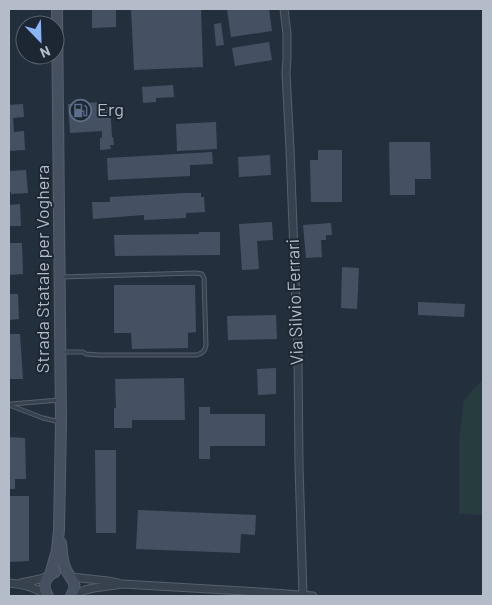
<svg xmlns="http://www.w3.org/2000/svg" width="492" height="605" font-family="Barlow,sans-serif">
<rect width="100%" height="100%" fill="#242f3e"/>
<path fill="#263c3f" d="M483 379V515L459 514V438L464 400Z"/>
<g fill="#455162">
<path d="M92 9H116V27L92 28Z"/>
<path d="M131 9H201L203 67 134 70Z"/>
<path d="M227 9H269L272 31 231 37Z"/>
<path d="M221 23 224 45 216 46 214 24Z"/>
<path d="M269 42 272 60 235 66 232 48Z"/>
<path d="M173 85 174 97 156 98V102L143 103 142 87Z"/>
<path d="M102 102V106L110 105 112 137H113L114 145H110L111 149 100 150V138H102V131L70 133 68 104Z"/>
<path d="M23 104 24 117 13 118 14 132 24 131 25 150 9 151V105Z"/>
<path d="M216 122 217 149 177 151 176 124Z"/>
<path d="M389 142H430L431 179H415V195H390Z"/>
<path d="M318 150H342V202H311L310 160H318Z"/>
<path d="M212 152 213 164 190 165V176L108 180 107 158Z"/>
<path d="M270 155 271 175 239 177 238 157Z"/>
<path d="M26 170 28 193 11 194V192H9V171Z"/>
<path d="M185 193H201V197H204L205 212 186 213V218L144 220V215L93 219 92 202H110V197Z"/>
<path d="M20 204 21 226H9V205Z"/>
<path d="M272 222 273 240 257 241 259 269 242 270 239 224Z"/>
<path d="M331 223 332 235H326V240H321L322 257 306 258 303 225Z"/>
<path d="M199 232H220V255L115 256 114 235 199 234Z"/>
<path d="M9 243H22L23 274 9 275Z"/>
<path d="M342 267 359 268 357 309 341 308Z"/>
<path d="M114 285H195L196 332 188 333V348L132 349 131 333H114Z"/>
<path d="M9 294H18L19 319 9 320Z"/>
<path d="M418 302 465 304 464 317 418 315Z"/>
<path d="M276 315 277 339 228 340 227 316Z"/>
<path d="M9 334H20L23 379H9Z"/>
<path d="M276 368V394L258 395 257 369Z"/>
<path d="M184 378 185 420H132V428H114V408H116L115 379Z"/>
<path d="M199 407H210V414H265V446H210V459H199Z"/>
<path d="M9 437 25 438 26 479H15V489H9Z"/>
<path d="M95 450H116V533H96Z"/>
<path d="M9 496H29V561L9 562Z"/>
<path d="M138 510 256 515 255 535 241 534 240 553 136 549Z"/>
</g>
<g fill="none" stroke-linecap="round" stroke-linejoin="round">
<defs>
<g id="service">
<path d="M61 277 196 273 202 274 204 278 206 345C205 351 203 353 197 355H99L86 354 83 352H63"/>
<path d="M11 404 60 400"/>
<path d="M9 405 43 418 60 422"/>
</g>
<g id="minor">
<path d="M284 9 287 34V58L286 73 290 149 298 356 299 466 303 595"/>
<path d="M71 577 108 581 118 583"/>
<path d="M9 583C23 584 36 587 48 596"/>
<path d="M21 583 40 579 49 576"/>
<path d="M72 596 85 590 94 588 123 584 260 592 313 596"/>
</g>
<g id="secondary">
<path d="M61 543C62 551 62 560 65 567 69 580 80 581 71 596"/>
<path d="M50 575 57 550 59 530 61 422 57 9"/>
<path d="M48 596C42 587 44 577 55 572"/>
</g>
</defs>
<use href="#service" stroke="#565f6c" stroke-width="5"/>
<use href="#minor" stroke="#565f6c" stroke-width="9"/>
<use href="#secondary" stroke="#565f6c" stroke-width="12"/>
<use href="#service" stroke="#38414e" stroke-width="3"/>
<use href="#minor" stroke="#38414e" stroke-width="7"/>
<use href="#secondary" stroke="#465061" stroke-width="10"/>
</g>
<defs>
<symbol id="fuel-ring" viewBox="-11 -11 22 22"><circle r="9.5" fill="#1d2633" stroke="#5c6f8a" stroke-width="1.5"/><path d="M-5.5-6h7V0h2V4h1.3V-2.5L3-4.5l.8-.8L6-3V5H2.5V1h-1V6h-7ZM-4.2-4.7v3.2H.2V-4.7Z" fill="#5c6f8a"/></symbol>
</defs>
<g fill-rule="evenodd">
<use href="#fuel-ring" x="68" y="98" width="25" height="25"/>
</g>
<g text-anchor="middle" stroke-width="4" stroke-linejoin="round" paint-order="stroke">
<g font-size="18" fill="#b4bcc9" stroke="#1d2633" text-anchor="start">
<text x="97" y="116">Erg</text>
</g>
<g font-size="18" fill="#b4bcc9" stroke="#1d2633">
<text transform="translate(43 269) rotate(-90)" y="6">Strada Statale per Voghera</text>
<text transform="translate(295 302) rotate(-92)" y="6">Via Silvio Ferrari</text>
</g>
</g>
<rect width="492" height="605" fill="none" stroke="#b4bcc9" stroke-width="20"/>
<g transform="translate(40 40) rotate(157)"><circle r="24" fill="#1d2633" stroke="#59626f"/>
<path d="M0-4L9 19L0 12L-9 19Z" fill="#8ab4f8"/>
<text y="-8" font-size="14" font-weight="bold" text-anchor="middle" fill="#b4bcc9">N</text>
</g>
</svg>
